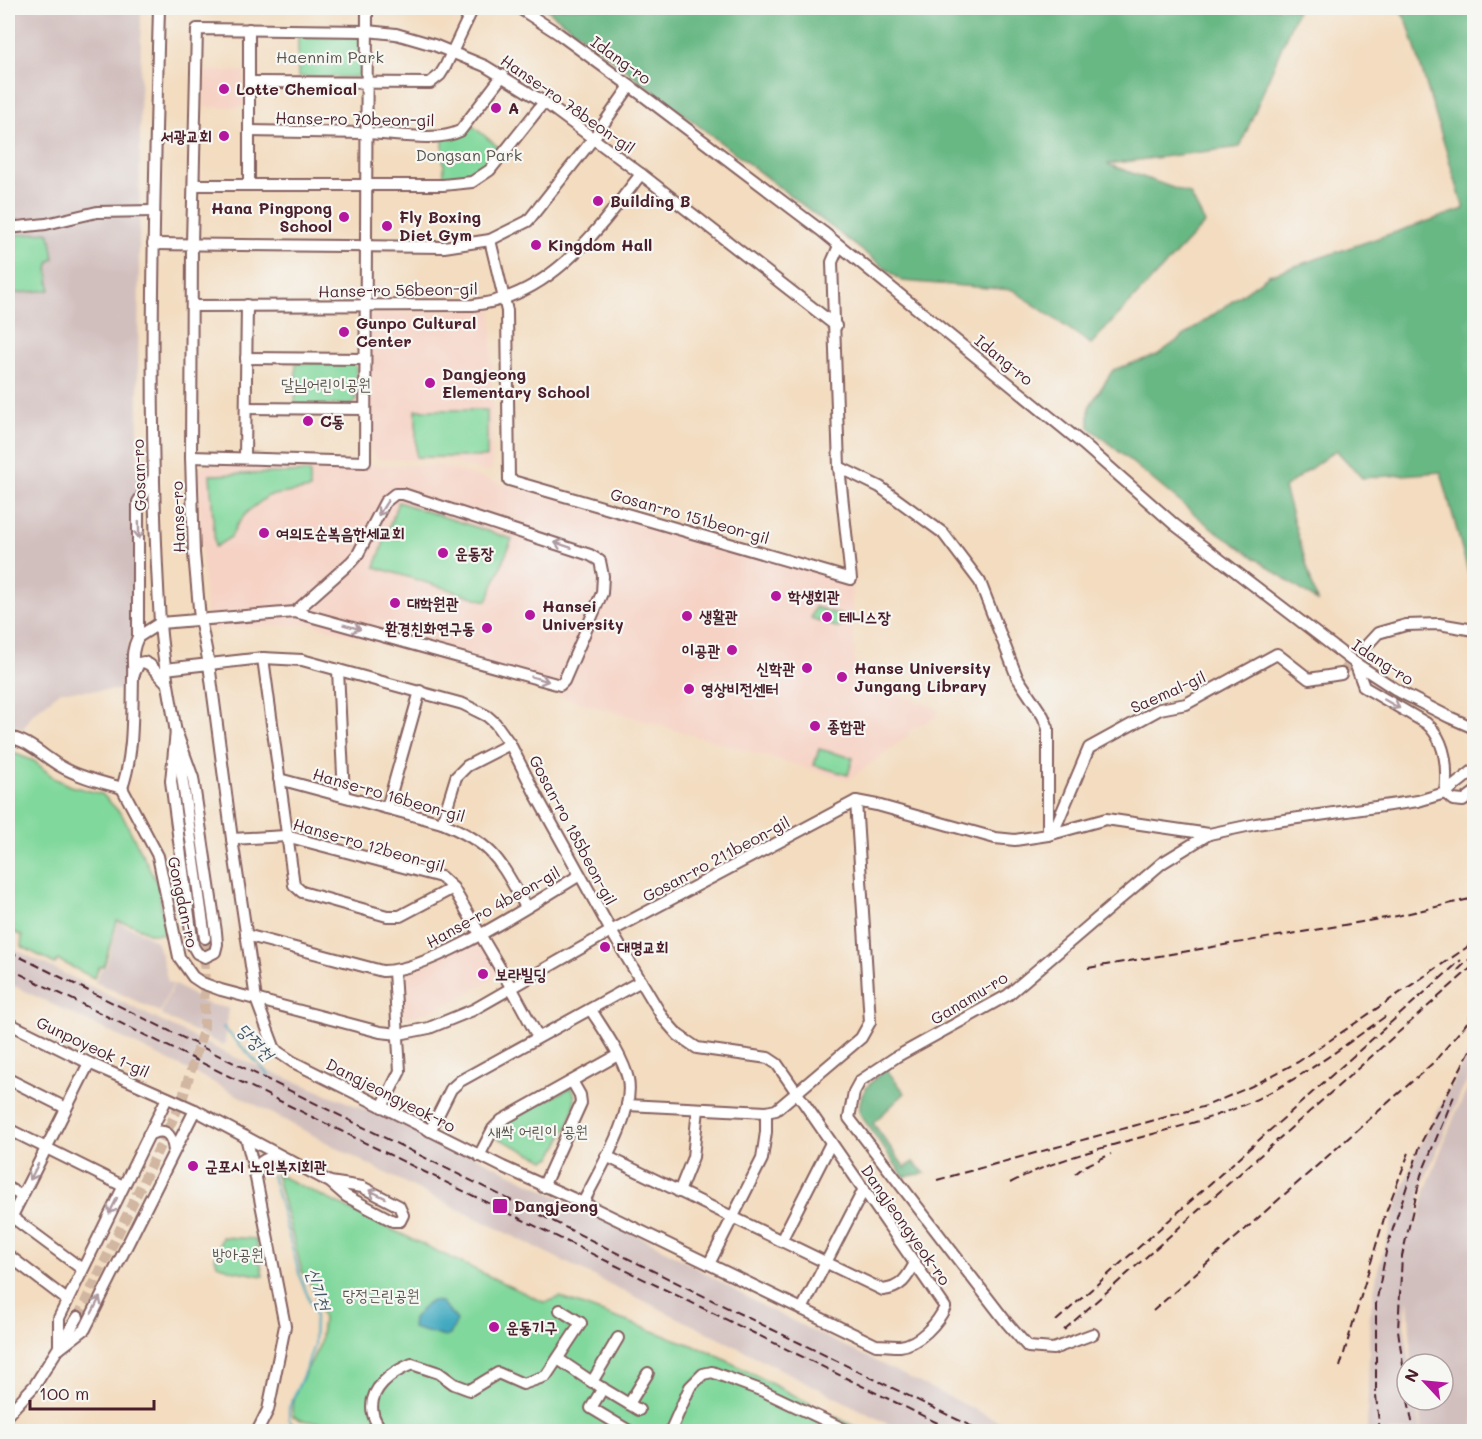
<svg xmlns="http://www.w3.org/2000/svg" width="1482" height="1439" font-family="Mali,'Poor Story',sans-serif">
<rect width="100%" height="100%" fill="#f6f6f2"/>
<filter id="ink" filterUnits="userSpaceOnUse"><feTurbulence type="fractalNoise" baseFrequency=".0167" numOctaves="2"/><feDisplacementMap in="SourceGraphic" scale="12" xChannelSelector="R" yChannelSelector="G"/><feConvolveMatrix kernelMatrix="1 2 1 2 8 2 1 2 1" color-interpolation-filters="sRGB"/></filter>
<filter id="wash" filterUnits="userSpaceOnUse"><feTurbulence type="fractalNoise" baseFrequency=".008" numOctaves="4" result="noise"/><feDisplacementMap in="SourceGraphic" scale="24" xChannelSelector="R" yChannelSelector="G"/><feGaussianBlur stdDeviation="1.35" result="paint"/><feColorMatrix in="noise" values="0 0 0 0 0 0 0 0 0 0 0 0 0 0 0 0 0 1.4 0 .05"/><feComposite in="paint" operator="in"/></filter>
<g filter="url(#wash)">
<rect width="100%" height="100%" fill="#f3dcbf"/>
<g fill="#f6d2c4">
<path d="M205 71H244L243 107H204Z"/>
<path d="M489 308 492 311V470L487 472 443 460 377 459 369 449V317L375 314Z"/>
<path d="M279 464 440 466 851 583 855 665 860 673 886 691 939 709 936 717 910 730 908 736 848 780 311 624 208 629 200 527 199 471 205 465Z"/>
<path d="M477 938 498 969 494 978 455 1001 421 1014 406 1017 401 1012 398 979 401 974 425 965Z"/>
</g>
<g fill="#d1bfbe">
<path d="M8 8H141L136 637 129 641 128 686 124 690 61 691 32 714 23 729 8 723Z"/>
<path d="M118 923 137 930 156 941 162 958 168 982 173 984 160 1012 95 982 101 969 106 967Z"/>
<path d="M8 946 234 1057 444 1141 651 1242 766 1308 1019 1431H902L745 1351 375 1168 203 1077 8 983Z"/>
<path d="M174 984 207 1004 228 1008 225 1044 222 1045 163 1016 161 1013Z"/>
<path d="M1474 1042V1068L1462 1091 1422 1186 1416 1232 1425 1191 1454 1117 1474 1074V1431H1422L1417 1400H1443V1364H1412L1408 1299 1404 1323 1410 1364H1407V1400H1415L1421 1431H1367L1370 1315 1378 1269 1397 1205 1417 1151Z"/>
</g>
<g fill="#81d89c" stroke="#667c64" stroke-width="1.5">
<path d="M298 36H357L362 42V72L358 77H298Z"/>
<path d="M469 123 503 151 496 161 467 181H444L443 139Z"/>
<path d="M46 232 50 234 54 259 50 261 48 268 50 290 8 294V236Z"/>
<path d="M296 363H353L356 367V401L352 405H295Z"/>
<rect x="416" y="410" width="71" height="47"/>
<path d="M310 472V489L268 496 247 512 237 525 231 537 215 547 210 475Z"/>
<path d="M398 502 512 539 487 601 375 567Z"/>
<path d="M815 607 843 616 839 628 811 618Z"/>
<path d="M819 749 853 758 848 775 814 765Z"/>
<path d="M8 751 34 761 54 778 70 786 102 794 122 815 158 885 165 934H150L134 925 117 921 104 966 99 967 94 978 58 960 55 964 21 946 22 936 8 929Z"/>
<path d="M572 1087C582 1107 561 1138 552 1157L545 1160 495 1137 504 1122Z"/>
<path d="M276 1174 545 1303 559 1297 708 1351 863 1431 364 1432 363 1429 301 1420 293 1416 292 1409 296 1391 320 1344 323 1319 312 1286 302 1272Z"/>
<path d="M222 1237 256 1239 263 1276 231 1270 217 1264 215 1258Z"/>
</g>
<g fill="#68b884" stroke="#596c58" stroke-width="1.5">
<path d="M545 8H1298L1240 147 1107 164 1190 194 1205 223 1091 344 1013 290 902 281Z"/>
<path d="M1398 8H1474V593L1441 472 1362 478 1336 450 1284 488 1317 601 1209 526 1089 427V407L1113 370 1157 355 1269 275 1464 209 1407 21Z"/>
<path d="M886 1069 905 1093 873 1123 905 1168 913 1162 925 1173 904 1177 860 1114C857 1092 871 1082 886 1069Z"/>
</g>
<path fill="#40a9c0" stroke="#456476" stroke-width="1.5" d="M432 1301 441 1302 457 1320 450 1335 445 1337 412 1328 413 1319C420 1312 423 1305 432 1301Z"/>
<g fill="none" stroke-linecap="round" stroke-linejoin="round">
<g stroke="#40a9c0" stroke-width="2">
<path d="M223 1027 269 1075"/>
<path d="M272 1175 301 1280 315 1313 314 1345 306 1368 289 1408V1419L293 1425 300 1429 311 1432"/>
</g>
</g>
</g>
<g filter="url(#ink)">
<g fill="none" stroke-linecap="round" stroke-linejoin="round">
<g stroke="#d1b6a1" stroke-width="10" stroke-dasharray="10 5" stroke-linecap="butt">
<path d="M1341 674 1367 645"/>
<path d="M78 1317 182 1100 204 1027 205 938"/>
</g>
<defs>
<g id="minor">
<path d="M159 8C154 212 147 417 160 622 162 660 171 696 176 734 186 802 195 870 205 938"/>
<path d="M519 8 559 34 645 97 823 232 1083 444 1175 525 1355 663 1400 692 1449 717 1474 728"/>
<path d="M249 29V184"/>
<path d="M249 82 430 83 440 75 445 67 473 8"/>
<path d="M249 131C287 132 326 132 364 133 391 133 436 143 460 131L503 75"/>
<path d="M194 185H443L472 182 490 170 544 102"/>
<path d="M8 228 46 224 97 212 154 211"/>
<path d="M490 240 507 311 509 480 851 579 839 467 832 262 839 246"/>
<path d="M153 244 444 247 490 240 528 221 593 139 630 86"/>
<path d="M192 306 473 305C551 297 597 231 641 174"/>
<path d="M246 358 365 359"/>
<path d="M246 408 365 409"/>
<path d="M191 457 365 462 367 8"/>
<path d="M245 457 247 305"/>
<path d="M839 467 880 487 943 533 980 582 1017 677 1043 716 1048 728V835"/>
<path d="M138 637 160 623 295 612 560 685 564 681 602 593 603 576 600 561 590 555 403 494H395L385 502 358 554 351 562 295 612"/>
<path d="M1367 645 1378 633 1406 625 1439 624 1474 630"/>
<path d="M263 658 294 885 302 892 387 916H400L453 888"/>
<path d="M1355 663 1364 687 1426 723C1446 740 1448 768 1445 793L1453 800 1463 801 1474 793"/>
<path d="M165 669 263 658 302 660 463 704 487 716 495 723 510 744 536 795 611 931 663 1018 678 1035 697 1048 768 1058 777 1064 945 1307C938 1323 919 1344 900 1346 892 1346 884 1345 876 1345L583 1203 503 1167 293 1062 278 1052 274 1047 256 999 232 839 209 664 200 619 194 553 191 457 192 244 197 29 367 31 396 34 434 45 485 66 544 102 641 174 836 326"/>
<path d="M338 670 344 796"/>
<path d="M134 674 139 663 144 662 150 665 166 682"/>
<path d="M176 731 193 778 216 932 217 944 215 952 205 957 197 953 193 946 171 781Z"/>
<path d="M8 737C28 740 43 756 60 766 79 777 101 782 122 788L158 856 179 957 193 977 202 983 221 990 380 1032 399 1034 429 1028 473 1010 611 931 856 801 877 805 995 838 1015 840 1048 835 1106 819 1209 834"/>
<path d="M279 779 442 823C495 845 499 860 526 907"/>
<path d="M122 788C134 753 132 714 133 677 134 660 130 654 138 637V502L154 477"/>
<path d="M387 808 420 691"/>
<path d="M442 823 456 777 467 766 510 744"/>
<path d="M1053 833 1089 748 1160 709 1186 704 1277 654 1309 679 1341 674"/>
<path d="M232 839 286 836 441 877 453 888 511 987 538 1037"/>
<path d="M246 935 382 971C431 972 535 902 580 875"/>
<path d="M8 1023 89 1063 195 1110 330 1182 346 1196 393 1221H400L403 1215 399 1206 362 1187 330 1182"/>
<path d="M8 1079 66 1108"/>
<path d="M627 1105 766 1112 776 1110 861 1038 870 1022 856 801"/>
<path d="M382 1107 400 1071 394 971"/>
<path d="M8 1129 123 1186"/>
<path d="M430 1131 451 1089 460 1081 641 981"/>
<path d="M148 1135C165 1127 172 1133 174 1151"/>
<path d="M246 1137 255 1173 285 1326 268 1410 257 1432"/>
<path d="M479 1156 493 1129 502 1120 618 1055"/>
<path d="M606 1156 883 1290C901 1288 907 1278 915 1263"/>
<path d="M255 1173C259 1159 268 1157 282 1157"/>
<path d="M543 1187 581 1103 580 1095 572 1081"/>
<path d="M8 1188 22 1196"/>
<path d="M679 1192 693 1157 698 1109"/>
<path d="M583 1203C599 1170 635 1115 628 1079 623 1057 603 1029 591 1010"/>
<path d="M12 1217 82 1269"/>
<path d="M8 1224 89 1063"/>
<path d="M781 1241 831 1143"/>
<path d="M8 1255 67 1300"/>
<path d="M709 1264 762 1159 766 1132V1112"/>
<path d="M802 1309 864 1189"/>
<path d="M1093 1334 1053 1349 1028 1347 1007 1323 849 1118 854 1092 860 1081 896 1057 1008 995 1162 863 1209 834 1256 824 1418 801 1445 793 1474 770"/>
<path d="M59 1349 85 1329 195 1110"/>
<path d="M59 1349V1318L167 1098"/>
<path d="M558 1359 592 1382 618 1338"/>
<path d="M597 1385 639 1410"/>
<path d="M603 1388 591 1408 631 1432"/>
<path d="M629 1404 648 1373"/>
<path d="M8 1414 35 1385 78 1317"/>
<path d="M382 1432C379 1426 374 1420 373 1414 367 1389 392 1372 412 1364L439 1373 454 1384 470 1390 498 1373 523 1384 546 1376 581 1323 560 1310"/>
<path d="M670 1432 690 1387 703 1374 712 1372 763 1391 850 1432"/>
</g>
</defs>
<use href="#minor" stroke="#85615f" stroke-width="14"/>
<use href="#minor" stroke="#fff" stroke-width="10"/>
<g stroke="#4a1f2b" stroke-width="2" stroke-dasharray="9 4.5" stroke-linecap="butt">
<path d="M8 951 730 1309 983 1432"/>
<path d="M8 968 956 1432"/>
<path d="M1088 968 1397 916 1474 898"/>
<path d="M1458 970 1474 955"/>
<path d="M1075 1174 1085 1166 1111 1154"/>
<path d="M937 1180 1206 1106 1252 1086 1298 1062 1466 948 1474 941"/>
<path d="M1010 1183C1072 1150 1150 1138 1217 1115 1279 1095 1333 1054 1386 1016"/>
<path d="M1153 1311 1434 1062 1466 1024 1474 1009"/>
<path d="M1056 1321 1461 960"/>
<path d="M1064 1330 1472 967"/>
<path d="M1340 1367 1385 1215 1410 1150"/>
<path d="M1407 1393 1398 1330 1402 1256 1421 1175 1454 1096"/>
<path d="M1408 1400 1414 1432"/>
<path d="M1380 1432 1376 1396V1304L1387 1247 1421 1143 1474 1043"/>
</g>
</g>
<defs><path id="oneway-shaft" d="M-6 0H5M1.5-3L5.5 0L1.5 3" fill="none" stroke-width="1.6" stroke-linecap="round" stroke-linejoin="round" transform="scale(1.5)"/></defs>
<g stroke="#ae9aa0">
<use href="#oneway-shaft" transform="translate(383 508) rotate(122)"/>
<use href="#oneway-shaft" transform="translate(139 530) rotate(89)"/>
<use href="#oneway-shaft" transform="translate(563 545) rotate(-162)"/>
<use href="#oneway-shaft" transform="translate(352 627) rotate(15)"/>
<use href="#oneway-shaft" transform="translate(540 679) rotate(15)"/>
<use href="#oneway-shaft" transform="translate(1392 704) rotate(30)"/>
<use href="#oneway-shaft" transform="translate(34 1172) rotate(117)"/>
<use href="#oneway-shaft" transform="translate(377 1194) rotate(-154)"/>
<use href="#oneway-shaft" transform="translate(113 1206) rotate(116)"/>
<use href="#oneway-shaft" transform="translate(96 1305) rotate(-63)"/>
</g>
</g>
<g fill="#b5179e" stroke="#f6f6f2" stroke-width="2">
<circle cx="224" cy="89" r="6"/>
<circle cx="496" cy="108" r="6"/>
<circle cx="224" cy="136" r="6"/>
<circle cx="598" cy="201" r="6"/>
<circle cx="344" cy="217" r="6"/>
<circle cx="387" cy="226" r="6"/>
<circle cx="536" cy="245" r="6"/>
<circle cx="344" cy="332" r="6"/>
<circle cx="430" cy="383" r="6"/>
<circle cx="308" cy="421" r="6"/>
<circle cx="264" cy="533" r="6"/>
<circle cx="443" cy="553" r="6"/>
<circle cx="776" cy="596" r="6"/>
<circle cx="395" cy="603" r="6"/>
<circle cx="530" cy="615" r="6"/>
<circle cx="687" cy="616" r="6"/>
<circle cx="827" cy="617" r="6"/>
<circle cx="487" cy="628" r="6"/>
<circle cx="732" cy="650" r="6"/>
<circle cx="807" cy="668" r="6"/>
<circle cx="842" cy="677" r="6"/>
<circle cx="689" cy="689" r="6"/>
<circle cx="815" cy="726" r="6"/>
<circle cx="605" cy="947" r="6"/>
<circle cx="483" cy="974" r="6"/>
<circle cx="193" cy="1166" r="6"/>
<rect x="492" y="1198" width="16" height="16" rx="3"/>
<circle cx="494" cy="1327" r="6"/>
</g>
<g text-anchor="middle" stroke-width="4.5" stroke-linejoin="round" paint-order="stroke">
<g font-size="16" fill="#5a564d" stroke="#f6f6f2">
<text x="330" y="63">Haennim Park</text>
<text x="469" y="161">Dongsan Park</text>
<text x="326" y="390">달님어린이공원</text>
<text x="538" y="1137">새싹 어린이 공원</text>
<text x="238" y="1260">방아공원</text>
<text x="381" y="1301">당정근린공원</text>
</g>
<g font-size="16" fill="#4a1f2b" stroke="#f6f6f2">
<text transform="translate(621 60) rotate(36)" y="6">Idang-ro</text>
<text transform="translate(568 104) rotate(35)" y="6">Hanse-ro 78beon-gil</text>
<text transform="translate(355 119) rotate(1)" y="6">Hanse-ro 70beon-gil</text>
<text transform="translate(398 290) rotate(-1)" y="6">Hanse-ro 56beon-gil</text>
<text transform="translate(1004 360) rotate(39)" y="6">Idang-ro</text>
<text transform="translate(139 475) rotate(-92)" y="6">Gosan-ro</text>
<text transform="translate(690 516) rotate(16)" y="6">Gosan-ro 151beon-gil</text>
<text transform="translate(178 517) rotate(-92)" y="6">Hanse-ro</text>
<text transform="translate(1383 662) rotate(33)" y="6">Idang-ro</text>
<text transform="translate(1168 692) rotate(-24)" y="6">Saemal-gil</text>
<text transform="translate(389 795) rotate(16)" y="6">Hanse-ro 16beon-gil</text>
<text transform="translate(573 830) rotate(62)" y="6">Gosan-ro 185beon-gil</text>
<text transform="translate(369 845) rotate(16)" y="6">Hanse-ro 12beon-gil</text>
<text transform="translate(716 859) rotate(-28)" y="6">Gosan-ro 211beon-gil</text>
<text transform="translate(183 902) rotate(78)" y="6">Gongdan-ro</text>
<text transform="translate(493 907) rotate(-29)" y="6">Hanse-ro 4beon-gil</text>
<text transform="translate(969 998) rotate(-31)" y="6">Ganamu-ro</text>
<text transform="translate(93 1047) rotate(25)" y="6">Gunpoyeok 1-gil</text>
<text transform="translate(391 1095) rotate(27)" y="6">Dangjeongyeok-ro</text>
<text transform="translate(906 1225) rotate(55)" y="6">Dangjeongyeok-ro</text>
</g>
<g font-size="16" font-weight="bold" fill="#4a1f2b" stroke="#f6f6f2" text-anchor="start">
<text x="236" y="95">Lotte Chemical</text>
<text x="508" y="114">A</text>
<text x="212" y="142" text-anchor="end">서광교회</text>
<text x="610" y="207">Building B</text>
<text x="332" y="214" text-anchor="end">Hana Pingpong<tspan x="332" dy="18">School</tspan></text>
<text x="399" y="223">Fly Boxing<tspan x="399" dy="18">Diet Gym</tspan></text>
<text x="548" y="251">Kingdom Hall</text>
<text x="356" y="329">Gunpo Cultural<tspan x="356" dy="18">Center</tspan></text>
<text x="442" y="380">Dangjeong<tspan x="442" dy="18">Elementary School</tspan></text>
<text x="320" y="427">C동</text>
<text x="276" y="539">여의도순복음한세교회</text>
<text x="455" y="559">운동장</text>
<text x="788" y="602">학생회관</text>
<text x="407" y="609">대학원관</text>
<text x="542" y="612">Hansei<tspan x="542" dy="18">University</tspan></text>
<text x="699" y="622">생활관</text>
<text x="839" y="623">테니스장</text>
<text x="475" y="634" text-anchor="end">환경친화연구동</text>
<text x="720" y="656" text-anchor="end">이공관</text>
<text x="795" y="674" text-anchor="end">신학관</text>
<text x="854" y="674">Hanse University<tspan x="854" dy="18">Jungang Library</tspan></text>
<text x="701" y="695">영상비전센터</text>
<text x="827" y="732">종합관</text>
<text x="617" y="953">대명교회</text>
<text x="495" y="980">보라빌딩</text>
<text x="205" y="1172">군포시 노인복지회관</text>
<text x="514" y="1212">Dangjeong</text>
<text x="506" y="1333">운동기구</text>
</g>
<g font-size="18" font-style="italic" fill="#465667" stroke="#f6f6f2">
<text transform="translate(255 1042) rotate(46)" y="6">당정천</text>
<text transform="translate(318 1289) rotate(73)" y="6">신기천</text>
</g>
</g>
<rect width="1482" height="1439" fill="none" stroke="#f6f6f2" stroke-width="30"/>
<g transform="translate(1425 1382) rotate(296)"><circle r="28" fill="#f6f6f2" stroke="#b1a0a2" stroke-width="1.5"/>
<path d="M0-4.5L10 22L0 15L-10 22Z" fill="#b5179e"/>
<text y="-9" font-size="16" font-weight="bold" text-anchor="middle" fill="#4a1f2b">N</text>
</g>
<path d="M30 1400v9h124v-9" fill="none" stroke="#4a1f2b" stroke-width="3"/>
<text x="39" y="1400" font-size="18" fill="#4a1f2b" stroke="#f6f6f2" stroke-width="4.5" paint-order="stroke">100 m</text>
</svg>
